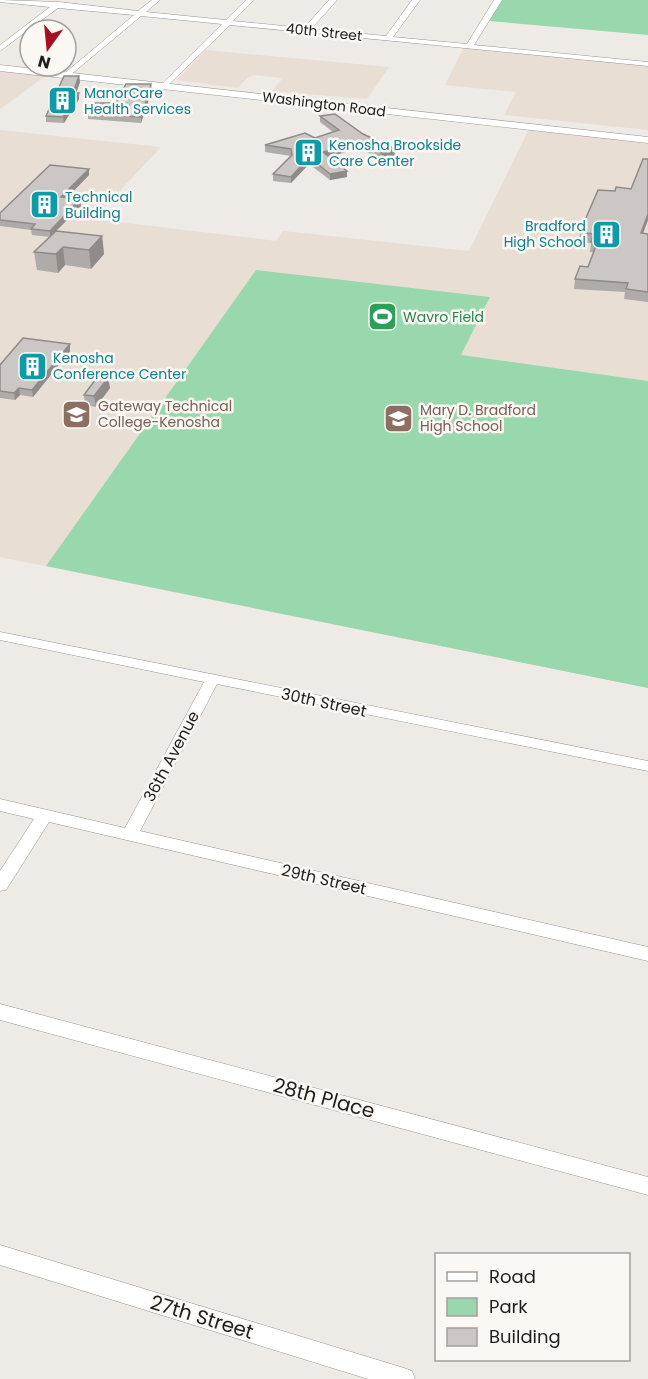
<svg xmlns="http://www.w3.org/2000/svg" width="648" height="1379" font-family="Poppins,sans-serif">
<rect width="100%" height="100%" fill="#eeeae6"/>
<g fill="#e8ded4">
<path d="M464 47 648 65V130L504 115 516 92 445 85Z"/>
<path d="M205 50 389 67 367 99 272 91 283 78 254 75 247 78 238 88 177 80Z"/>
<path d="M0 70 47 75 0 109Z"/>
<path d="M529 129 648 142V688L0 557V130L161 147 93 219 276 241 283 231 469 251Z"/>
</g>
<g fill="#98d8ac">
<path d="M502 0H648V35L489 21Z"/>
<path d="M256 270 490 297 461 355 648 381V688L46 566Z"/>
</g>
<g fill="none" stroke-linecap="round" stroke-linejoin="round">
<defs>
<g id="minor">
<path d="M0 0 59 2 138 11 152 0H160L146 12 226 20 246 0H254L233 21 304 28 329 0H337L311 29 386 36 412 0H420L393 37 467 44 494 0H502L474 45 648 62V66L230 25 165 88H162V84L222 24 141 16 68 77 64 75 65 73 134 15 58 8 0 51V45L50 7 0 2Z"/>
<path d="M0 632 648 761V771L217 684 140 831 648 947V961L49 822 6 890 0 891V871L34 819 0 811V799L125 828 204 682 0 640Z"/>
<path d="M0 1004 648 1177V1195L0 1020Z"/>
<path d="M0 1245 404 1368 412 1371 415 1379H368L0 1265Z"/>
</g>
<path id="major" d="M0 65 648 137V143L0 71Z"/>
</defs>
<use href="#minor" stroke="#989490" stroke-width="1"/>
<use href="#major" stroke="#989490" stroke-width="1"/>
<use href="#minor" fill="#fff" fill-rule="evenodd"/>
<use href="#major" fill="#fff" fill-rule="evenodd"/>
</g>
<g fill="#afaba9">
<path d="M79 76 80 82 76 93 79 99 64 123 46 122V116Z"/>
<path d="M152 90 141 123 88 119V114Z"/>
<path d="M320 116 395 149V155L382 159 358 148 329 157 347 177 330 180 309 164 291 183 273 181V174L291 156 265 152V145L315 138 333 132 320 122Z"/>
<path d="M89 169V175L67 198 80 199 81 206 56 231 102 236 104 254 91 269 65 265 58 273 37 270 34 252 50 237 32 235 31 230 0 226V213Z"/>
<path d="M615 191 648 220 643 234H648V302L624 299 625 292 574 289 575 279 588 267 594 252H590L591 243 579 242 580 232Z"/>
<path d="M70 344V351L33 397 20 395 15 400 0 398V365Z"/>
<path d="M108 378 110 388 96 407 85 405 84 395Z"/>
</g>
<g fill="#8f8b89">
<path d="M79 76 80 82 74 99 73 93Z"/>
<path d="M151 84 152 90 141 123V117Z"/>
<path d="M79 93V99L64 123 63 117Z"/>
<path d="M358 142V148L323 159V152Z"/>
<path d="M395 149V155L382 159V153Z"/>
<path d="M309 157V164L291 183V177Z"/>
<path d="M89 169V175L61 204V197Z"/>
<path d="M347 171V177L330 180V174Z"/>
<path d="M80 199 81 206 50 237V231Z"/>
<path d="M648 214V220L639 243 641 233Z"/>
<path d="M102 236 104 254 91 269 89 250Z"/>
<path d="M63 247 65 265 58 273 56 254Z"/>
<path d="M70 344V351L33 397 32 390Z"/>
<path d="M108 378 110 388 96 407 94 396Z"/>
<path d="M19 388 20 395 15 400 14 393Z"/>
</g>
<g fill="#ccc7c4" stroke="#8f8b89" stroke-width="1.5">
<path d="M64 76H79L73 93H79L63 117 46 116Z"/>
<path d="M126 84H151L141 117 88 114 94 103H116Z"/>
<path d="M335 114 363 134 395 149 382 153 358 142 323 152 347 171 330 174 309 157 291 177 273 174 292 155 291 149 265 145 305 133 315 138 339 130 320 116Z"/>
<path d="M643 159H648V214L641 233 648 234V292L626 289 628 283 575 279 580 266 588 267 597 243 591 242 594 234 580 232 598 190 615 191 616 187 631 189Z"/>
<path d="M50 165 89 169 61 197 80 199 50 231 31 229 35 224 0 220V213Z"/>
<path d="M56 231 102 236 89 250 63 247 56 254 34 252Z"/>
<path d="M23 338 70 344 32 390 19 388 14 393 0 391V365Z"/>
<path d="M98 376 108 378 94 396 84 395Z"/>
</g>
<defs>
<symbol id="building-square" viewBox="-11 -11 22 22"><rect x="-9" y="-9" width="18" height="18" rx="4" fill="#0f9aa8" stroke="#fbf7f3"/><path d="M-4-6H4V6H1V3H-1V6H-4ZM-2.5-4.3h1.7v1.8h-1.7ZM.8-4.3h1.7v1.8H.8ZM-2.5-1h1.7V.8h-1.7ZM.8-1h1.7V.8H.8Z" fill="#fff"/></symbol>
<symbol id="stadium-square" viewBox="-11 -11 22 22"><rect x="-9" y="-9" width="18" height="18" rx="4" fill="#2e9e5b" stroke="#fbf7f3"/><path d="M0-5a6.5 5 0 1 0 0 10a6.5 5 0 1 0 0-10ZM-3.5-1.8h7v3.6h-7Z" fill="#fff"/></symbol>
<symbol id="university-square" viewBox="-11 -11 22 22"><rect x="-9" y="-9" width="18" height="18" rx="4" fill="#8d6e63" stroke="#fbf7f3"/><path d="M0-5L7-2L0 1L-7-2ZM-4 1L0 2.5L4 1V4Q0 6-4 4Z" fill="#fff"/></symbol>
<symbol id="school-square" viewBox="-11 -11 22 22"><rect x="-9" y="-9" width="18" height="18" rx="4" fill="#8d6e63" stroke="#fbf7f3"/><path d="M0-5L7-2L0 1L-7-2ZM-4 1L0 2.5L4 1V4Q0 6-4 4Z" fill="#fff"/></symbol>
</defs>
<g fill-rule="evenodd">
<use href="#building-square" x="46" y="84" width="33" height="33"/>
<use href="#building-square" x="292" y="136" width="33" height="33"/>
<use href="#building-square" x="28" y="188" width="33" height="33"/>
<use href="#building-square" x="590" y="218" width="33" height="33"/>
<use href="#stadium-square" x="366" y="300" width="33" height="33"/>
<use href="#building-square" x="16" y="350" width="33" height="33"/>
<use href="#university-square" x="60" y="398" width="33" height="33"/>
<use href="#school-square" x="382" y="402" width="33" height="33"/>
</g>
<g text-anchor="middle" stroke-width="5" stroke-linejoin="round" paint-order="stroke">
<g font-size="14" fill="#1f1e1c" stroke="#fbf7f3">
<text transform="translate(324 32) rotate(6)" y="5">40th Street</text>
<text transform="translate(324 104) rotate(7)" y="5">Washington Road</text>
</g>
<g font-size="14" fill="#0d838f" stroke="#fbf7f3" text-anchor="start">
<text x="84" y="98">ManorCare<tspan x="84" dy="16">Health Services</tspan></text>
<text x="329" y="150">Kenosha Brookside<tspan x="329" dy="16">Care Center</tspan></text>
<text x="65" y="202">Technical<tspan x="65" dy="16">Building</tspan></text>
<text x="586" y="231" text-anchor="end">Bradford<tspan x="586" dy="16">High School</tspan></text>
<text x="53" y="363">Kenosha<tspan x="53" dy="16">Conference Center</tspan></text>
</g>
<g font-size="14" fill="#27864d" stroke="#fbf7f3" text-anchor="start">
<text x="403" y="322">Wavro Field</text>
</g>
<g font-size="14" fill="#785e54" stroke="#fbf7f3" text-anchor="start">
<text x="98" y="411">Gateway Technical<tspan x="98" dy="16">College-Kenosha</tspan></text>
<text x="420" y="415">Mary D. Bradford<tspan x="420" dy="16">High School</tspan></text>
</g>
<g font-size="16" fill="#1f1e1c" stroke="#fbf7f3">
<text transform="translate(324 702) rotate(12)" y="6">30th Street</text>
<text transform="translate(171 756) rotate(-62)" y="6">36th Avenue</text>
<text transform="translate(324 879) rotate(13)" y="6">29th Street</text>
</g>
<g font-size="20" fill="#1f1e1c" stroke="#fbf7f3">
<text transform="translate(324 1098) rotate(15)" y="7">28th Place</text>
<text transform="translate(202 1317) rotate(17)" y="7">27th Street</text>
</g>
</g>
<rect x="435" y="1253" width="195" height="108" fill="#fbf7f3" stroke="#a3a09d" stroke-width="1.5"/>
<rect x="447" y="1272" width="30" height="9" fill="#ffffff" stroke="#a3a09d" stroke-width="1.5"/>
<text x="489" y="1283" font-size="18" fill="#1f1e1c">Road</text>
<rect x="447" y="1298" width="30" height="18" fill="#98d8ac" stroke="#a3a09d" stroke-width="1.5"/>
<text x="489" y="1313" font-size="18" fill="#1f1e1c">Park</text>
<rect x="447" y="1328" width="30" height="18" fill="#ccc7c4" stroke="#a3a09d" stroke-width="1.5"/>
<text x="489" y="1343" font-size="18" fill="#1f1e1c">Building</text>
<g transform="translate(48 48) rotate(195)"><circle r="28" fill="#fbf7f3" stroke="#a3a09d" stroke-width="1.5"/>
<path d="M0-4.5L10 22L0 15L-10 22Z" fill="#a71021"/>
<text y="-9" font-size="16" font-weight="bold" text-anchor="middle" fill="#1f1e1c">N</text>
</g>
</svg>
